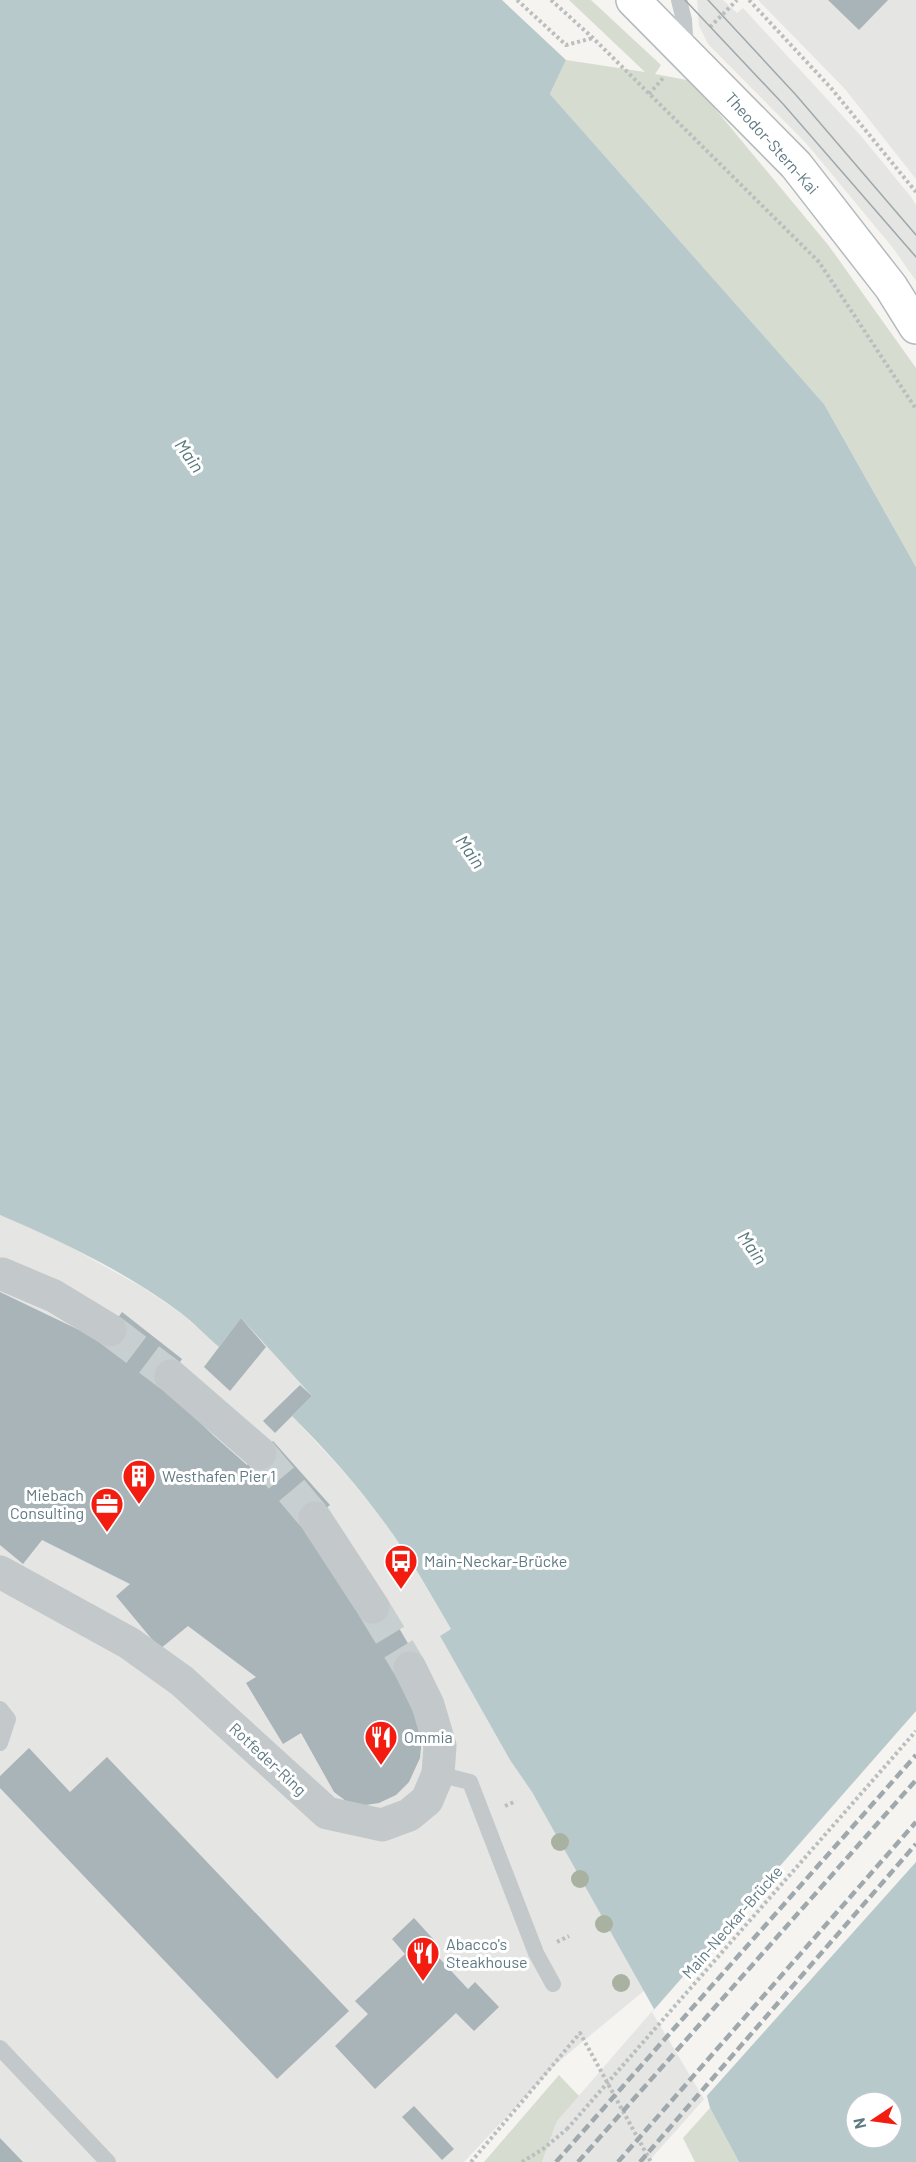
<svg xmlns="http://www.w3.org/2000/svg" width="916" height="2162" font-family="Barlow,sans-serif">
<rect width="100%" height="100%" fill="#f5f4f0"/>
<g fill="#e5e5e3">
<path d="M697 0H723L737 13 743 8 861 136 911 197 916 205V281L893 248 806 143 708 44 699 26Z"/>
<path d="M758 0H916V179L845 89Z"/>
<path d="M0 1215 56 1239 142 1287 181 1313 218 1346 241 1318 312 1396 292 1416 342 1470 374 1508 406 1553 451 1629 440 1636 510 1760 532 1792 645 1990 557 2063 464 2162H0Z"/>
<path d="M654 2009 714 2088 648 2162H542L557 2121Z"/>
</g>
<g fill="#d7dcd0">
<path d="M569 0H591L661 65 655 74 692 81 829 246 916 368V567L824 404 550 94 566 60 645 72Z"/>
<path d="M559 2075 579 2096 557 2121 542 2162H484Z"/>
<path d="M710 2108 739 2162H695L683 2138Z"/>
</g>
<path fill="#b8c9cb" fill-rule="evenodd" d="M0 0H502L566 60 550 94 824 404 916 567V2162H739L710 2108 707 2096 654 2009 532 1792 510 1760 440 1636 451 1629C436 1604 422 1578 406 1554 374 1504 334 1458 292 1416L312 1396 241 1318 219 1347C206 1336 194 1323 181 1313 126 1272 63 1242 0 1215ZM856 2102H892V2138H856Z"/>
<path fill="#f5f4f0" d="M916 1711V1862L704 2099 652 2012Z"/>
<g fill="#a9b4b8">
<path d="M828 0H888L859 30Z"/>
<path d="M0 1292 102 1341 122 1312 182 1359 163 1387 214 1436 247 1465 273 1441 330 1505 315 1518 383 1601 419 1662 413 1708 422 1737 420 1758 409 1782 396 1795 379 1803 359 1806 346 1801 334 1792 301 1733 283 1744 246 1683 256 1677 188 1626 160 1649 116 1596 130 1584 42 1540 23 1564 0 1545Z"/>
<path d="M241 1318 266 1347 230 1391 204 1367Z"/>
<path d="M300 1385 312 1396 275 1433 263 1421Z"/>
<path d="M29 1748 70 1792 107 1757 349 2011 277 2079 0 1788V1776Z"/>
<path d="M414 1918 434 1940 428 1946 468 1989 475 1982 499 2007 474 2031 456 2013 375 2089 335 2046 368 2014 355 2001 405 1954 392 1939Z"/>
<path d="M414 2106 454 2149 442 2160 402 2117Z"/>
<path d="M0 2138 23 2162H0Z"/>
</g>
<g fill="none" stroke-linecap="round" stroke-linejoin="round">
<g stroke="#c8cfd0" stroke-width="33" stroke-dasharray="33 16" stroke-linecap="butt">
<path d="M110 1330 171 1376"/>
<path d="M260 1453 315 1518"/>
<path d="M373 1607 410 1668"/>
</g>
<defs>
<path id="secondary" d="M633 0 796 165 891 287 916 327"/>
</defs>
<use href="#secondary" stroke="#b3babd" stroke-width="36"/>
<g stroke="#babebf" stroke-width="4" stroke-dasharray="3 3" stroke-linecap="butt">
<path d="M517 0 566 45 593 38"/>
<path d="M551 0 593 38 819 262 916 409"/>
<path d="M749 0 831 88 916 192"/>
<path d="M710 27 737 0"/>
<path d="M649 94 664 77"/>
<path d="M505 1806 516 1801"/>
<path d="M557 1942 569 1936"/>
<path d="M471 2162 580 2033 651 2162"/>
<path d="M522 2162 543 2149 567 2129"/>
</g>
<g stroke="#c3c8ca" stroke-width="16">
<path d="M679 0 684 20 686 51"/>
<path d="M0 1709 8 1719 0 1743"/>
<path d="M438 1774 470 1782 536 1953 553 1984"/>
<path d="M0 2048 108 2162"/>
</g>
<g stroke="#c3c8ca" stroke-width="33">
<path d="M2 1274 54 1296 110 1330"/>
<path d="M171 1376 260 1453"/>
<path d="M315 1518 373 1607"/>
<path d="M0 1572 129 1643 182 1681 327 1813 382 1825 409 1815 427 1800 438 1774 440 1746 428 1705 410 1668"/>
</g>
<use href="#secondary" stroke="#fff" stroke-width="33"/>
<g stroke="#9fa8ac" stroke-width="1.5">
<path d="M685 0 784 105 916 257"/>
<path d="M708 0 796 95 916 235"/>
</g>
<g stroke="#9fa8ac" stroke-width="4.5" stroke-dasharray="9 4.5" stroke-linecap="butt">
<path d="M556 2162 916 1755"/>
<path d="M578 2162 916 1780"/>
<path d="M618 2162 916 1822"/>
<path d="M640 2162 916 1844"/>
</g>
<path stroke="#babebf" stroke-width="4" stroke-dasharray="3 3" stroke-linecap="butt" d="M567 2129 916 1731"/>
</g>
<g fill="#a9b1a1">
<circle cx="560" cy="1842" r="9"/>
<circle cx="580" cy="1879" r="9"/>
<circle cx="604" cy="1924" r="9"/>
<circle cx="621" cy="1983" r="9"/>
</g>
<defs>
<symbol id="building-pin" viewBox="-11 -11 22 30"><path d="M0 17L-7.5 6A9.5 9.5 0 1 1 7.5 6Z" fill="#f31c11" stroke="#fff"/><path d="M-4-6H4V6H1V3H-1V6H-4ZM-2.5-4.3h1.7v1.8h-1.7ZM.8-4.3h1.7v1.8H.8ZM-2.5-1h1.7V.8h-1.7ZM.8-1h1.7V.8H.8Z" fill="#fff"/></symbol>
<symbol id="office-pin" viewBox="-11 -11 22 30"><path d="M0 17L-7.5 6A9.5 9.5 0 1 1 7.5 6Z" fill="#f31c11" stroke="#fff"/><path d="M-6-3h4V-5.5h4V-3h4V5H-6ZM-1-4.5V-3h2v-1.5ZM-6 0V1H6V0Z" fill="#fff"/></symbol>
<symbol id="bus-pin" viewBox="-11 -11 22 30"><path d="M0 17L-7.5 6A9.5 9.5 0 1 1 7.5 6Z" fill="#f31c11" stroke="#fff"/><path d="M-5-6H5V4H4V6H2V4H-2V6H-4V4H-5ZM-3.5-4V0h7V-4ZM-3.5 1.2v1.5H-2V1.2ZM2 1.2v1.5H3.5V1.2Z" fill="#fff"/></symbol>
<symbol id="restaurant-pin" viewBox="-11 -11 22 30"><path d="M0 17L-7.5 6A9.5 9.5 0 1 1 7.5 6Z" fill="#f31c11" stroke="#fff"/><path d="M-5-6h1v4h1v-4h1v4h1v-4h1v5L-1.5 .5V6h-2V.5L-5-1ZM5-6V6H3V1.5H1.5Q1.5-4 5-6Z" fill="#fff"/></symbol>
</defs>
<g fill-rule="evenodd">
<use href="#building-pin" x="120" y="1457" width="38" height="52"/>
<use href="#office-pin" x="88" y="1485" width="38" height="52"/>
<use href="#bus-pin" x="382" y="1542" width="38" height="52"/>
<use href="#restaurant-pin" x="362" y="1718" width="38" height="52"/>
<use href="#restaurant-pin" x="404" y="1934" width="38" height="52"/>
</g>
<g text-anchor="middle" stroke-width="6" stroke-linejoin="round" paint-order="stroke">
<g font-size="16" fill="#607a84" stroke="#fff">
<text transform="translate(772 143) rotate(48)" y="6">Theodor-Stern-Kai</text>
<text transform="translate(268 1759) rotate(43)" y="6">Rotfeder-Ring</text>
<text transform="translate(732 1922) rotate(-49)" y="6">Main-Neckar-Brücke</text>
</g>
<g font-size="16" fill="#607a84" stroke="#fff" text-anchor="start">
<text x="162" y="1482">Westhafen Pier 1</text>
<text x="84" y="1501" text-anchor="end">Miebach<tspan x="84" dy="18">Consulting</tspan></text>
<text x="424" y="1567">Main-Neckar-Brücke</text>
<text x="404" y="1743">Ommia</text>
<text x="446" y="1950">Abacco's<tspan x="446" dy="18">Steakhouse</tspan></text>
</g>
<g font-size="18" font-style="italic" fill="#57787b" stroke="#fff">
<text transform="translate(189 456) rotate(55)" y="6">Main</text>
<text transform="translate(470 852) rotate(55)" y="6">Main</text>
<text transform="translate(752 1248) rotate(55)" y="6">Main</text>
</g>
</g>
<g transform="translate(874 2120) rotate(257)"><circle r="28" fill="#ffffff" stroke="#bfcace" stroke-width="1.5"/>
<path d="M0-4.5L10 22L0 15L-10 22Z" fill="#f31c11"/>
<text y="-9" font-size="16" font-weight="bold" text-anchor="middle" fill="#607a84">N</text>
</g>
</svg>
